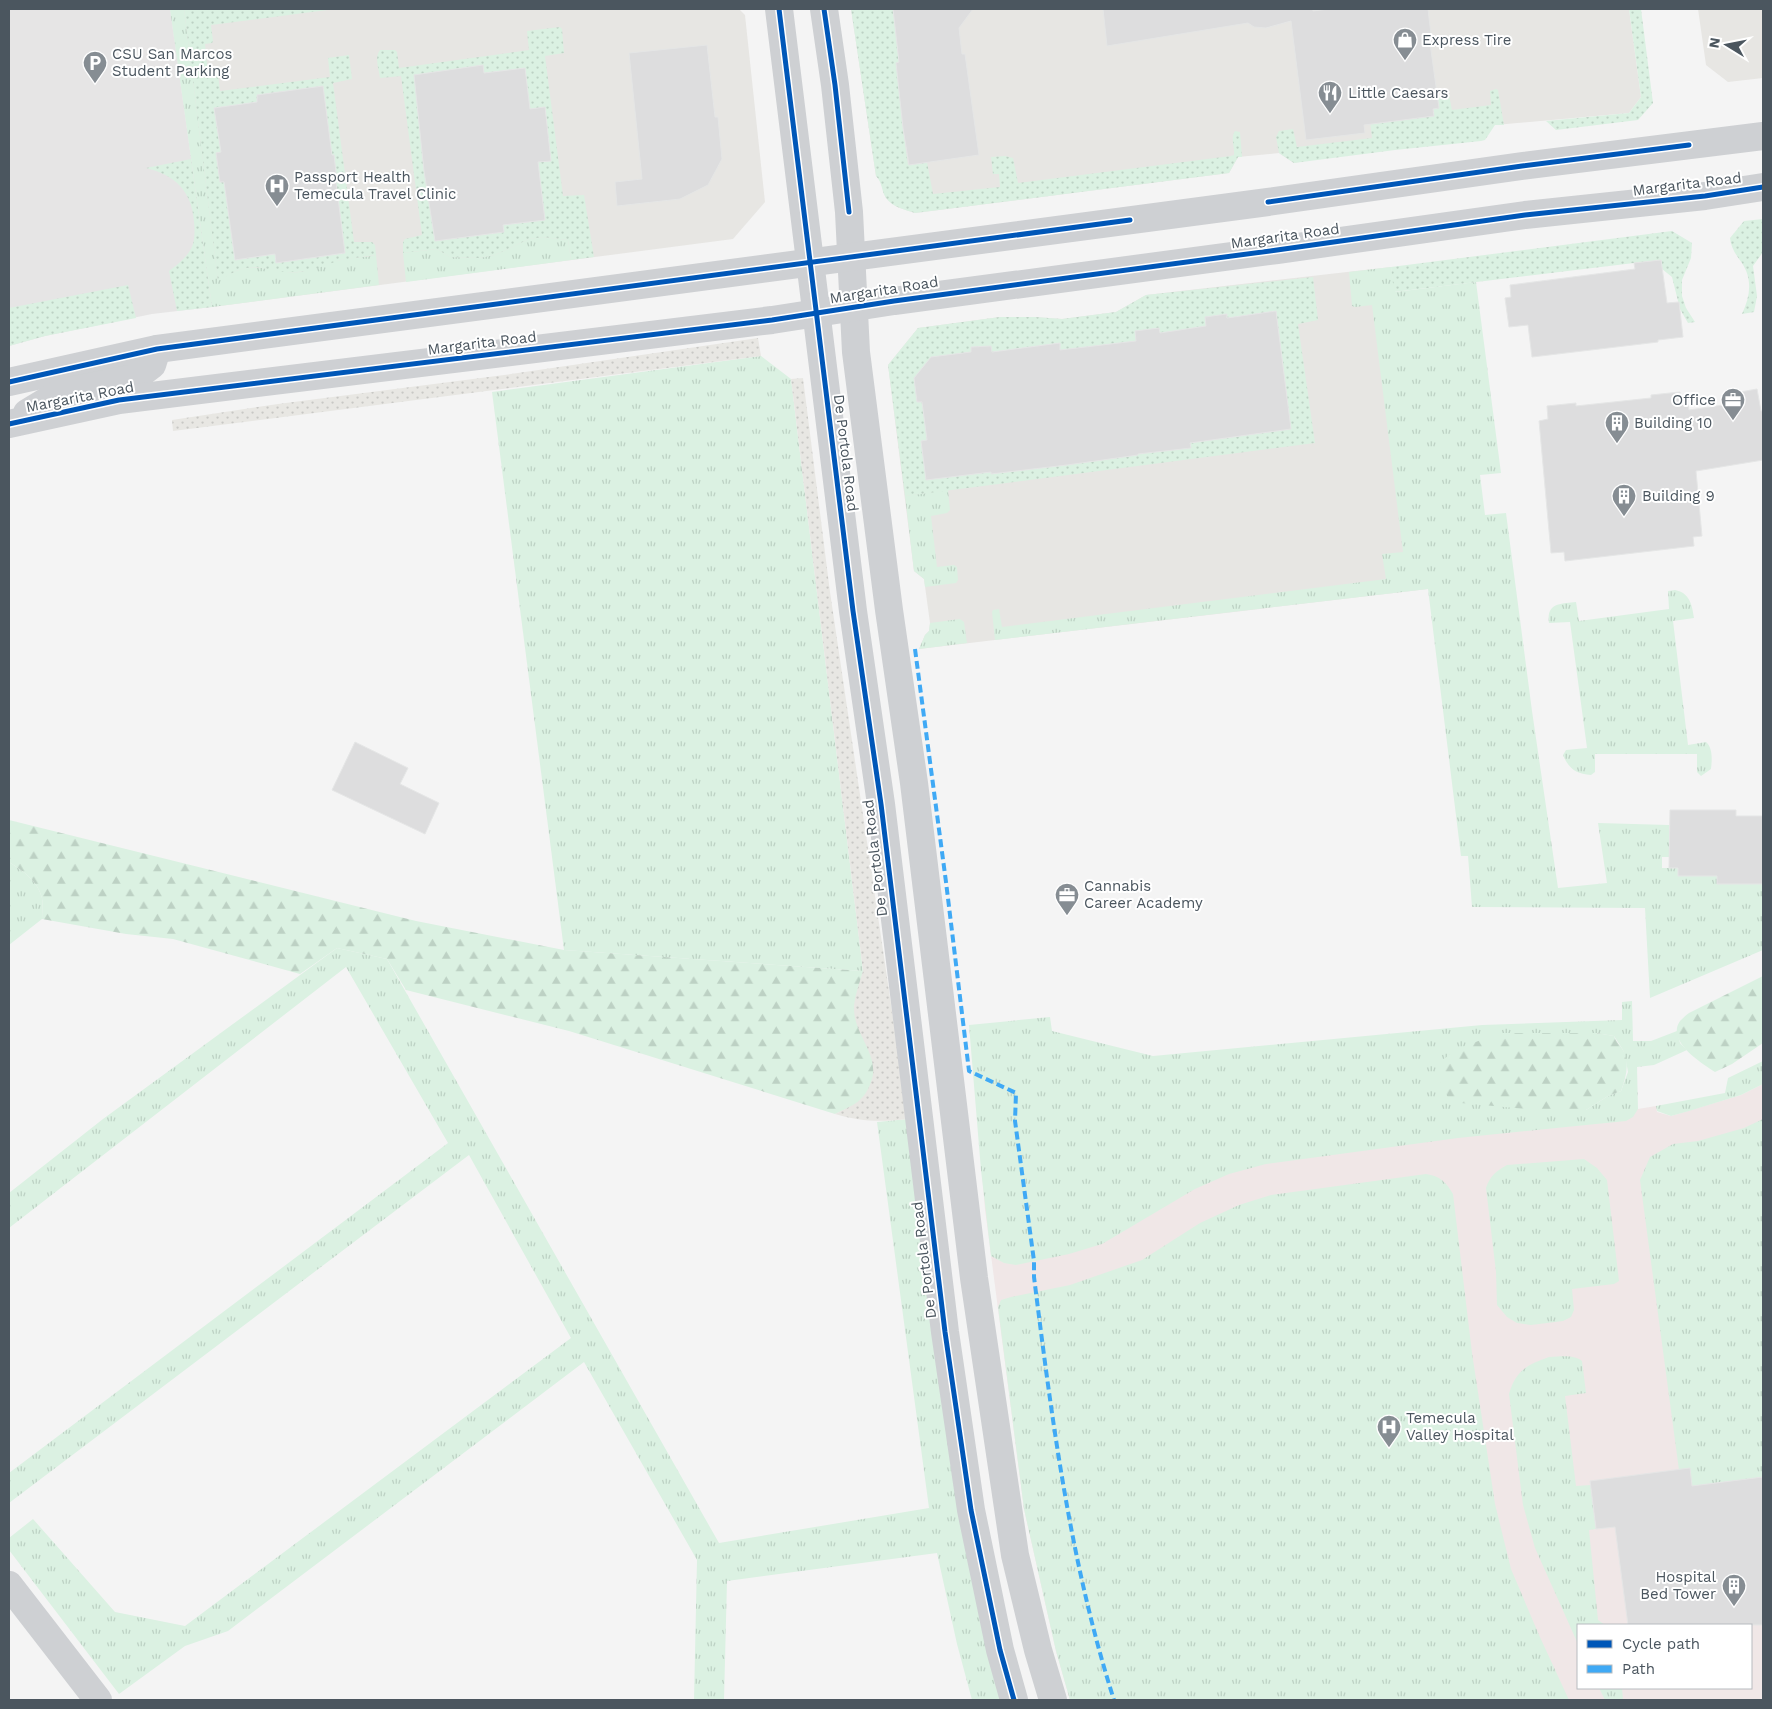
<svg xmlns="http://www.w3.org/2000/svg" width="1772" height="1709" font-family="'Work Sans',sans-serif">
<defs>
<pattern id="grass-tufts" width="24" height="20" patternUnits="userSpaceOnUse" patternTransform="scale(1.25)"><rect width="24" height="20" fill="#dbf1e2"/><path d="M3 7l-1-3M5 7V3M7 7l1-3M15 17l-1-3M17 17v-4M19 17l1-3" fill="none" stroke="#bdd1c4"/></pattern>
<pattern id="forest-firs" width="22" height="20" patternUnits="userSpaceOnUse" patternTransform="scale(1.25)"><rect width="22" height="20" fill="#dbf1e2"/><path d="M5 1l3.5 6h-7zM16 11l3.5 6h-7z" fill="#bdd1c4"/></pattern>
<pattern id="sand-dots" width="8" height="8" patternUnits="userSpaceOnUse" patternTransform="scale(1.25)"><rect width="8" height="8" fill="#e8e7e3"/><path d="M2 2h.1M6 6h.1" fill="none" stroke="#c8c8c5" stroke-width="1.8" stroke-linecap="round"/></pattern>
<pattern id="garden-dots" width="8" height="8" patternUnits="userSpaceOnUse" patternTransform="scale(1.25)"><rect width="8" height="8" fill="#dbf1e2"/><path d="M2 2h.1M6 6h.1" fill="none" stroke="#bdd1c4" stroke-width="1.8" stroke-linecap="round"/></pattern>
</defs>
<rect width="100%" height="100%" fill="#f4f4f4"/>
<g fill="#e7e6e3">
<path d="M170 9H739L745 15 765 202 733 239 212 307Z"/>
<path d="M851 9H1629L1641 97 1629 113 1495 125 1294 163 1279 153 1238 157 1229 173 915 213 897 207 886 198 880 180 876 176Z"/>
<path d="M1698 9H1763V78L1728 82 1706 65Z"/>
<path d="M1391 267 1428 589 919 649 925 635 929 631 930 623 924 579 914 571 888 365 918 328 1000 317H1035L1062 319 1116 312 1146 295Z"/>
</g>
<path fill="#e6e5e5" d="M9 9H170L212 307 152 314 45 336 9 346Z"/>
<path fill="#f0e7e7" fill-rule="evenodd" d="M1763 1084V1700H1070L1056 1651 1024 1509 985 1209 978 1126 1015 1121 1638 1109 1656 1106 1657 1112 1671 1116 1741 1095ZM1578 1625H1751V1688H1578Z"/>
<g fill="url(#grass-tufts)" fill-rule="evenodd">
<path d="M170 9H184L218 280C227 276 236 270 246 268 264 265 282 274 300 272 315 270 327 263 341 260 352 257 364 258 376 255L379 285 212 307Z"/>
<path d="M543 237 568 240 571 260 406 282 403 253 437 249 450 257 479 258 495 255 529 239Z"/>
<path d="M1391 267 1395 292 1476 282 1501 473 1480 475 1485 515 1506 513 1532 711 1558 888 1607 883 1598 823 1669 825V857H1662V868H1678L1717 876V884H1763V950L1650 998 1645 908 1472 907 1468 856H1461L1428 589 995 640 992 612 993 610 999 609 1002 627 1386 579 1382 554 1403 552 1372 305 1355 307 1352 306 1349 272Z"/>
<path d="M761 356 791 379 863 971 564 950 492 392Z"/>
<path d="M948 490 950 510 947 513 931 516 937 567 954 565 957 567 958 580 956 583 925 587 924 579 914 571 905 496Z"/>
<path d="M1675 590C1690 593 1692 605 1694 618L1673 621 1688 745 1706 742C1713 748 1712 760 1711 769L1701 776 1697 772V754H1595V772L1591 775C1576 774 1569 769 1563 755L1566 750 1587 748 1570 622 1549 623C1546 602 1562 604 1576 602L1579 621 1669 609 1668 591Z"/>
<path d="M960 619 964 622 967 643 919 649 925 635 929 631 930 623Z"/>
<path d="M9 862C23 871 38 881 42 898 43 904 42 912 42 919L9 945Z"/>
<path d="M337 948 387 959 719 1543 929 1508 877 1122 908 1119 1003 1700H972L957 1644 937 1553 727 1581 724 1700H694L697 1560 584 1362 228 1631 185 1646 119 1694 9 1550V1538L33 1519 115 1612 185 1626 571 1338 469 1155 9 1503V1473L448 1143 346 967 9 1228V1193L103 1119Z"/>
<path d="M1632 1001 1633 1041H1651L1677 1031 1680 1043 1687 1050 1654 1065 1637 1067 1638 1109 1633 1117 1626 1121 1458 1138 1266 1164 1229 1174 1195 1189 1102 1244 1069 1254 1016 1265 1004 1263 991 1256 981 1170 969 1025 1050 1017 1052 1031 1153 1056 1482 1025 1622 1020V1002ZM1596 1033 1614 1036 1623 1050 1626 1061 1628 1072 1621 1091 1608 1096 1586 1110 1566 1034Z"/>
<path d="M1763 1061V1084L1741 1095 1689 1111 1671 1116 1657 1111 1656 1106 1725 1093 1728 1078Z"/>
<path d="M1763 1119V1477L1692 1486 1690 1469 1679 1470 1640 1180 1650 1157 1673 1144 1698 1141 1744 1128Z"/>
<path d="M1584 1159 1597 1168 1607 1180 1619 1281 1614 1284 1572 1289 1574 1310 1571 1317 1563 1321 1531 1325 1517 1323 1507 1317 1497 1305 1496 1272 1486 1188C1490 1176 1496 1171 1507 1165Z"/>
<path d="M1426 1174C1440 1176 1446 1182 1453 1194L1472 1353 1495 1504 1511 1569 1539 1635 1569 1700H1070L1056 1651 1024 1509 998 1307 1001 1300 1011 1297 1070 1285 1142 1260 1200 1223 1239 1205 1271 1195Z"/>
<path d="M1549 1357C1561 1357 1572 1354 1582 1361L1586 1393 1565 1396 1576 1486 1591 1485 1596 1529 1589 1530 1598 1620 1605 1625H1578V1644L1535 1548 1523 1505 1509 1394C1516 1370 1527 1365 1549 1357Z"/>
<path d="M1599 1688H1622L1623 1700H1605Z"/>
</g>
<g fill="url(#forest-firs)">
<path d="M9 820 416 921 564 950 863 971 854 1008 873 1061 875 1074 867 1094 857 1104 835 1114 569 1031 406 990 387 959 337 948 300 974 173 939 126 934 42 919C42 912 43 904 42 898 38 881 23 871 9 862Z"/>
<path d="M1763 976V1043L1732 1064 1715 1072C1701 1063 1666 1041 1680 1021 1683 1018 1686 1015 1689 1013Z"/>
<path d="M1499 1033H1596L1614 1036C1616 1042 1620 1045 1623 1050 1630 1064 1626 1077 1621 1091L1608 1096 1586 1110 1526 1109 1450 1102 1438 1077V1064L1455 1050Z"/>
</g>
<g fill="url(#sand-dots)">
<path d="M758 338 761 356 173 431 172 420 278 404 511 374Z"/>
<path d="M803 378 830 592 908 1119C879 1122 863 1122 835 1114 853 1105 864 1102 871 1082 881 1056 854 1035 854 1009 854 997 860 982 863 971L791 379Z"/>
</g>
<g fill="url(#garden-dots)">
<path d="M184 9H335L211 25 213 41 212 43 205 44 208 73 216 72 218 74 220 91 330 77 328 58 349 55 352 79 333 83 354 242H372L375 245 376 255 340 260 310 271 296 272H282L257 267 246 268 236 271 218 281Z"/>
<path d="M851 9H893L899 62 903 128 908 165 927 162 933 194 1000 187 999 174H993L991 157 1005 156 1013 158 1018 183 1231 156 1234 155C1235 147 1230 138 1235 131L1240 132 1242 157H1238L1229 173 915 213C906 210 892 207 886 198 881 191 883 183 876 176Z"/>
<path d="M1357 9H1376L1386 87H1393L1397 121 1434 116 1433 109 1439 108 1437 96 1449 95 1452 110 1491 105 1490 91 1496 89 1498 90 1504 125H1495L1485 140 1481 141 1395 150 1294 163 1279 153 1276 137 1279 131 1293 129 1297 147 1372 138Z"/>
<path d="M1629 9H1641L1653 103 1638 120 1556 130 1546 121 1629 113 1641 97Z"/>
<path d="M560 27 562 29 564 53 545 56 563 196 584 195 594 257 571 260 568 240 543 237 529 239 495 255 479 258 450 257 437 249 403 253V242L405 239 422 235 401 76 380 78C379 69 374 58 380 50H395L397 52 399 68 529 50 527 31Z"/>
<path d="M191 159 212 307 177 311 169 271C177 265 186 258 191 249 195 242 195 230 194 222 192 191 175 175 146 168Z"/>
<path d="M1763 219V252L1753 266 1757 296 1754 312 1742 314C1750 297 1753 280 1742 263 1736 255 1731 248 1730 238L1744 221Z"/>
<path d="M1672 231 1692 243 1691 258 1682 280V296L1686 308 1695 322 1688 323 1680 309 1672 277 1662 269 1634 263 1394 292 1391 267Z"/>
<path d="M1313 277 1318 320 1298 324 1315 443 905 496 888 365 918 328 1000 317H1035L1062 319 1116 312 1146 295Z"/>
<path d="M128 285 136 318 45 336 9 346V308Z"/>
</g>
<g fill="#ddddde" stroke="#e5e6e6">
<path d="M893 9H973L959 28 962 54H965L979 155 909 165 903 128 896 63 899 62Z"/>
<path d="M1103 9H1313V11L1329 9H1428L1432 43H1430L1439 108 1433 109 1434 116 1364 125 1365 133 1306 140 1291 21 1266 28 1254 27 1248 23 1107 46Z"/>
<path d="M707 45 715 117H718L722 159 708 185 680 199 617 206 615 182 642 179 629 53Z"/>
<path d="M483 65 484 73 525 68 530 109 545 107 551 161 538 162 545 220 503 225 504 232 435 241 424 171 414 75Z"/>
<path d="M323 86 332 155H334L337 181 336 182 345 253 276 263 275 254 235 260 224 182H220L216 153 221 152 214 108 257 102V95Z"/>
<path d="M1661 260 1667 303 1679 302 1683 337 1658 340V342L1532 357 1528 325 1509 327 1505 298 1511 297 1510 285 1635 269 1634 263Z"/>
<path d="M1276 311 1291 429 1190 443 1191 448 1138 454V455L1067 465 991 474V472L926 480 921 441 927 440 922 402H917L914 378 931 357 971 352V347L991 346 992 352 1060 343V350L1136 341 1135 331 1159 328 1160 333 1206 326 1205 317 1227 314V318Z"/>
<path d="M1757 389 1761 411H1763V460L1696 471 1702 536 1693 537 1694 546 1565 561 1564 552 1551 553 1539 421 1548 419 1547 406 1576 403V406L1651 398V395L1680 392 1681 405 1688 404 1689 410 1730 404 1729 394Z"/>
<path d="M355 742 408 768 400 784 439 803 425 834 332 790Z"/>
<path d="M1670 810H1736V816H1763V884H1717V876H1678V868H1669Z"/>
<path d="M1690 1468 1692 1486 1763 1477V1625H1628L1615 1527 1596 1529 1590 1481Z"/>
</g>
<g fill="none" stroke-linecap="round" stroke-linejoin="round">
<g stroke="#ced0d3" stroke-width="28">
<path d="M779 9 853 611 881 804 945 1332 971 1510 1000 1650 1014 1700"/>
<path d="M824 9 835 85 849 212 856 352 889 610 914 783 974 1278 1015 1555 1038 1650 1053 1700"/>
<path d="M9 382 157 349 1268 202 1522 166 1763 136"/>
<path d="M27 413 60 393 135 378 152 365 157 349"/>
<path d="M9 424 119 400 772 320 894 301 1277 250 1525 215 1705 196 1763 187"/>
<path d="M9 1585 98 1700"/>
</g>
<path stroke="#3fa9f5" stroke-width="4" stroke-dasharray="8 4" stroke-linecap="butt" d="M915 649 946 882 969 1071 1016 1093 1015 1121 1034 1261V1277C1052 1420 1070 1562 1114 1700"/>
<defs>
<g id="cycleway">
<path d="M779 9 853 611 881 804 945 1332 971 1510 1000 1650 1014 1700"/>
<path d="M824 9 835 85 849 212"/>
<path d="M1268 202 1522 166 1689 145"/>
<path d="M9 382 157 349 1130 220"/>
<path d="M9 424 119 400 772 320 894 301 1277 250 1525 215 1705 196 1763 187"/>
</g>
</defs>
<use href="#cycleway" stroke="#fff" stroke-width="8"/>
<use href="#cycleway" stroke="#0057b8" stroke-width="5"/>
</g>
<defs>
<symbol id="shop-pin" viewBox="-11 -11 22 30"><path d="M0 17L-7.5 6A9.5 9.5 0 1 1 7.5 6Z" fill="#868d93" stroke="#fff"/><path d="M-5-2.5h2.3a2.7 3.5 0 0 1 5.4 0H5L5.5 6h-11ZM-1.5-2.5h3a1.5 2.3 0 0 0-3 0Z" fill="#fff"/></symbol>
<symbol id="parking-pin" viewBox="-11 -11 22 30"><path d="M0 17L-7.5 6A9.5 9.5 0 1 1 7.5 6Z" fill="#868d93" stroke="#fff"/><path d="M-3.5-5.5H1a3.5 3.5 0 0 1 0 7H-1V5.5H-3.5ZM-1-3.4V-.6H.8a1.4 1.4 0 0 0 0-2.8Z" fill="#fff"/></symbol>
<symbol id="restaurant-pin" viewBox="-11 -11 22 30"><path d="M0 17L-7.5 6A9.5 9.5 0 1 1 7.5 6Z" fill="#868d93" stroke="#fff"/><path d="M-5-6h1v4h1v-4h1v4h1v-4h1v5L-1.5 .5V6h-2V.5L-5-1ZM5-6V6H3V1.5H1.5Q1.5-4 5-6Z" fill="#fff"/></symbol>
<symbol id="hospital-pin" viewBox="-11 -11 22 30"><path d="M0 17L-7.5 6A9.5 9.5 0 1 1 7.5 6Z" fill="#868d93" stroke="#fff"/><path d="M-5-5h3v3.5h4V-5h3V5h-3V1.5h-4V5h-3Z" fill="#fff"/></symbol>
<symbol id="office-pin" viewBox="-11 -11 22 30"><path d="M0 17L-7.5 6A9.5 9.5 0 1 1 7.5 6Z" fill="#868d93" stroke="#fff"/><path d="M-6-3h4V-5.5h4V-3h4V5H-6ZM-1-4.5V-3h2v-1.5ZM-6 0V1H6V0Z" fill="#fff"/></symbol>
<symbol id="building-pin" viewBox="-11 -11 22 30"><path d="M0 17L-7.5 6A9.5 9.5 0 1 1 7.5 6Z" fill="#868d93" stroke="#fff"/><path d="M-4-6H4V6H1V3H-1V6H-4ZM-2.5-4.3h1.7v1.8h-1.7ZM.8-4.3h1.7v1.8H.8ZM-2.5-1h1.7V.8h-1.7ZM.8-1h1.7V.8H.8Z" fill="#fff"/></symbol>
</defs>
<g fill-rule="evenodd">
<use href="#shop-pin" x="1391" y="26" width="28" height="38"/>
<use href="#parking-pin" x="81" y="49" width="28" height="38"/>
<use href="#restaurant-pin" x="1316" y="79" width="28" height="38"/>
<use href="#hospital-pin" x="263" y="172" width="28" height="38"/>
<use href="#office-pin" x="1719" y="386" width="28" height="38"/>
<use href="#building-pin" x="1603" y="409" width="28" height="38"/>
<use href="#building-pin" x="1610" y="482" width="28" height="38"/>
<use href="#office-pin" x="1053" y="881" width="28" height="38"/>
<use href="#hospital-pin" x="1375" y="1413" width="28" height="38"/>
<use href="#building-pin" x="1720" y="1572" width="28" height="38"/>
</g>
<g text-anchor="middle" stroke-width="4" stroke-linejoin="round" paint-order="stroke">
<g font-size="15" fill="#4b565f" stroke="#fff" text-anchor="start">
<text x="1422" y="45">Express Tire</text>
<text x="112" y="59">CSU San Marcos<tspan x="112" dy="17">Student Parking</tspan></text>
<text x="1348" y="98">Little Caesars</text>
<text x="294" y="182">Passport Health<tspan x="294" dy="17">Temecula Travel Clinic</tspan></text>
<text x="1716" y="405" text-anchor="end">Office</text>
<text x="1634" y="428">Building 10</text>
<text x="1642" y="501">Building 9</text>
<text x="1084" y="891">Cannabis<tspan x="1084" dy="17">Career Academy</tspan></text>
<text x="1406" y="1423">Temecula<tspan x="1406" dy="17">Valley Hospital</tspan></text>
<text x="1716" y="1582" text-anchor="end">Hospital<tspan x="1716" dy="17">Bed Tower</tspan></text>
</g>
<g font-size="15" fill="#4b565f" stroke="#fff">
<text transform="translate(1687 184) rotate(-7)" y="5">Margarita Road</text>
<text transform="translate(1285 236) rotate(-8)" y="5">Margarita Road</text>
<text transform="translate(884 290) rotate(-9)" y="5">Margarita Road</text>
<text transform="translate(482 343) rotate(-7)" y="5">Margarita Road</text>
<text transform="translate(80 397) rotate(-11)" y="5">Margarita Road</text>
<text transform="translate(846 453) rotate(83)" y="5">De Portola Road</text>
<text transform="translate(875 858) rotate(-97)" y="5">De Portola Road</text>
<text transform="translate(924 1260) rotate(-97)" y="5">De Portola Road</text>
</g>
</g>
<rect width="1772" height="1709" fill="none" stroke="#4b565f" stroke-width="20"/>
<rect x="1577" y="1624" width="175" height="65" fill="#ffffff" stroke="#b7bbbf"/>
<rect x="1587" y="1640" width="25" height="8" fill="#0057b8" stroke="#b7bbbf"/>
<text x="1622" y="1649" font-size="15" fill="#4b565f">Cycle path</text>
<rect x="1587" y="1665" width="25" height="8" fill="#3fa9f5" stroke="#b7bbbf"/>
<text x="1622" y="1674" font-size="15" fill="#4b565f">Path</text>
<g transform="translate(1727 45) rotate(280)" stroke="#ffffff" stroke-width="4" paint-order="stroke">
<path d="M0-4L9 19L0 12L-9 19Z" fill="#4b565f"/>
<text y="-8" font-size="14" font-weight="bold" text-anchor="middle" fill="#4b565f">N</text>
</g>
</svg>
